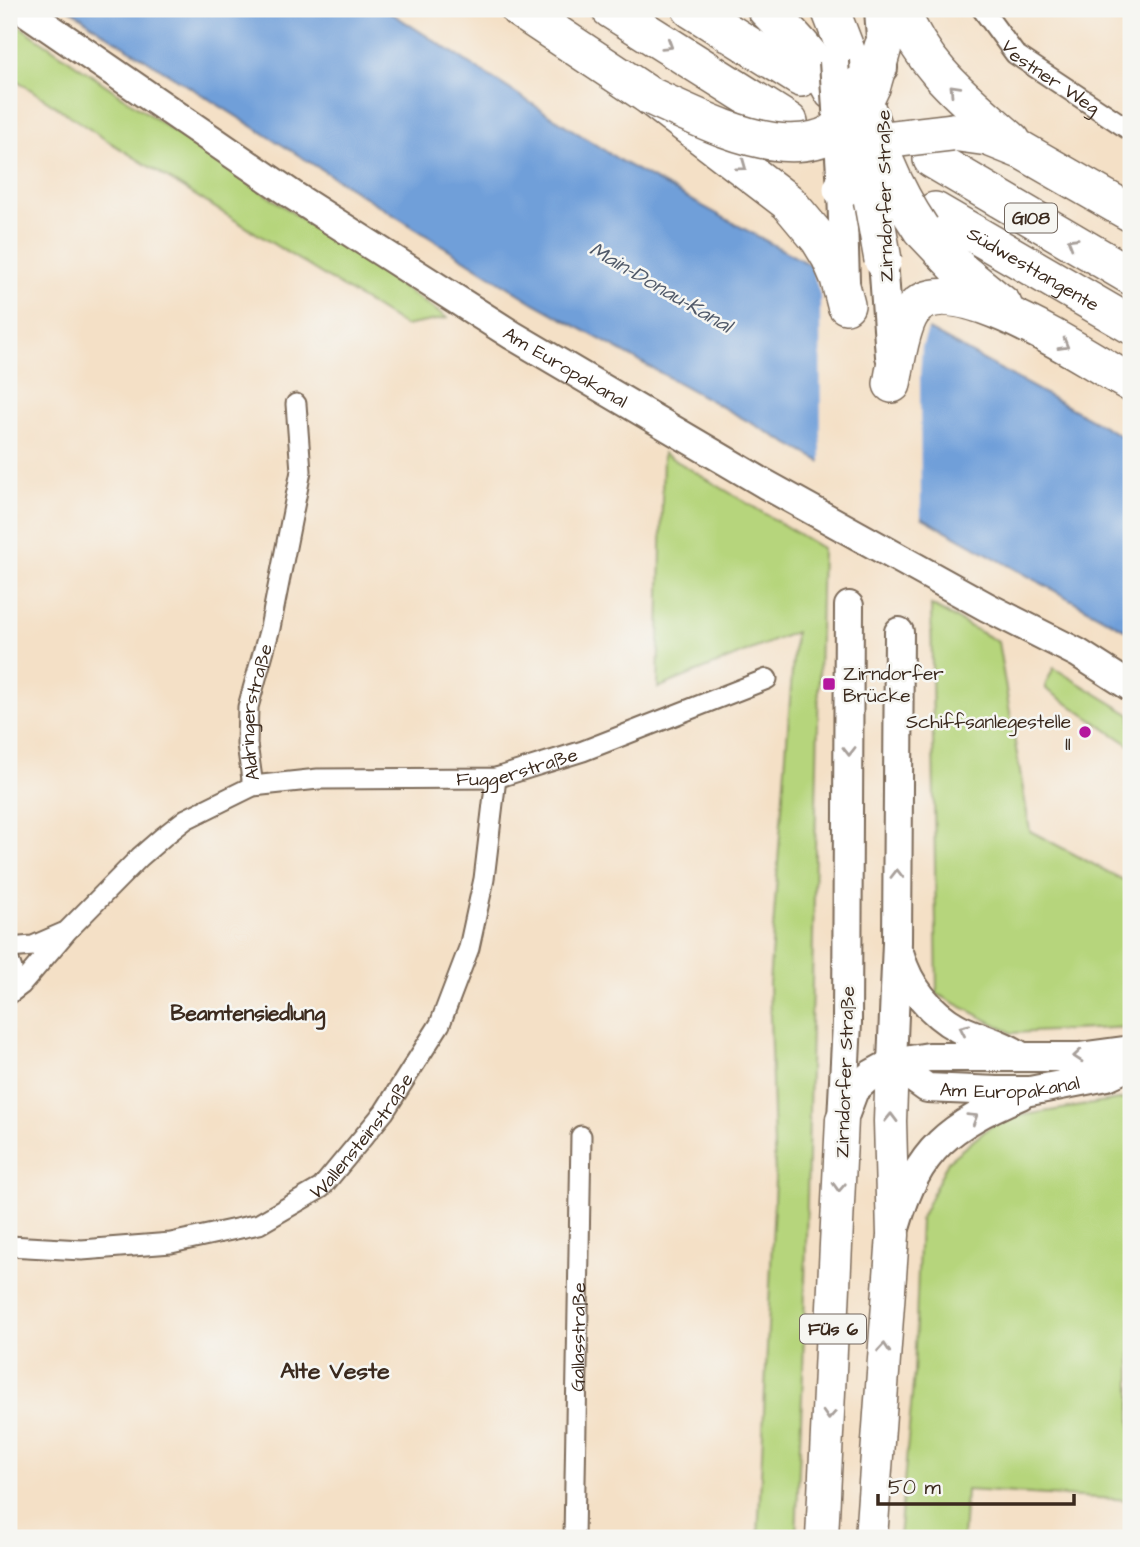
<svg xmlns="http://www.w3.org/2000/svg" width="1140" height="1547" font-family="'Architects Daughter',sans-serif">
<rect width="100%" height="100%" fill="#f6f6f2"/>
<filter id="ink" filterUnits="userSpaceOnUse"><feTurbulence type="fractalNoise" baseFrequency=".0143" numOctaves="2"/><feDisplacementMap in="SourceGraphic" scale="14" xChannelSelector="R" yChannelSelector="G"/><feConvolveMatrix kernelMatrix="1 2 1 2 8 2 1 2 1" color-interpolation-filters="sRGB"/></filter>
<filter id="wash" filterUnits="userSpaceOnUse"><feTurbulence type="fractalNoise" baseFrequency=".00686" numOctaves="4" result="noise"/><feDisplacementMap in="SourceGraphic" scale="28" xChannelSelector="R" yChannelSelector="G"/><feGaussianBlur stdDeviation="1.57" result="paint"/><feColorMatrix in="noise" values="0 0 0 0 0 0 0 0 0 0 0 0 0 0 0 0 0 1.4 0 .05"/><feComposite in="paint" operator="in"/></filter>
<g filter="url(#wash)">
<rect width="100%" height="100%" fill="#f4e0c6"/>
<g fill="#b6d57c" stroke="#78804d" stroke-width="2">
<path d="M9 19 447 318 405 326 100 136 9 75Z"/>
<path d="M663 453 822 548 803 1373 796 1538H758L775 1179 769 984 795 632 658 688Z"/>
<path d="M931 605 998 642 1030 831 1131 884V1027L1012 1033 937 994Z"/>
<path d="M1054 668 1131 715V746L1046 689V683Z"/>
<path d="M1131 1098V1500L966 1490 963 1538H899L914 1373 920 1220 948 1161 1000 1119Z"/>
</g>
<path fill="#6f9fd9" stroke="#55647c" stroke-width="2" d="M70 9H385L624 163 1131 441V633L534 303 102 32Z"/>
<path fill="#f4e0c6" d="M810 262 929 327 922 347 920 377 921 522 821 466 820 295Z"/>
</g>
<g filter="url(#ink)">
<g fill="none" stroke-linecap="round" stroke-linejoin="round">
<defs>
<g id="street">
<path id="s1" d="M982 9 1015 54 1131 131"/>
<path id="s2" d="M253 786 247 744 248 707 270 628 301 471 296 404"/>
<path d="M9 948 33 946 63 933"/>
<path d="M9 961 12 969 9 987"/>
<path id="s3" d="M9 994 21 985 67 931 140 857 163 837 186 819 253 786 318 779 496 778 583 751 767 679"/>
<path id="s4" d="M9 1246 82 1250 171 1243 259 1224 321 1188 384 1112 440 1024 469 948 484 879 496 778"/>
<path id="s5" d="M574 1538 581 1136"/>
</g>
<g id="secondary">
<path id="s6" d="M22 9 294 196 512 335 765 484 987 607 1078 653 1131 687"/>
<path d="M879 9 883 68"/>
<path d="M842 189 845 281"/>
<path d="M883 260 890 356"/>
<path d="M900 955C908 985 930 1013 958 1028 978 1038 1000 1042 1019 1055"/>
<path d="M892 1063 897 942 899 632"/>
<path id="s7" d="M892 1063 927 1088 997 1091H1030L1107 1076 1131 1065"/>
<path d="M845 1114 854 1090 872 1074 892 1063 929 1057H1079L1131 1050"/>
<path d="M842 1119 847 1023 849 606"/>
<path d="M896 1225C918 1148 950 1126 1021 1095"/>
</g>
<g id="primary">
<path d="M822 1538 842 1119"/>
<path d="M871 1538 893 1235 890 1121 892 1063"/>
</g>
<g id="highway">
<path d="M519 9 648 95 788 202 819 239 830 257 839 278 846 305"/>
<path d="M610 9 789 122"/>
<path d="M691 9 801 78"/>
<path d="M766 9C792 35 816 59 833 92"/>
<path d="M830 9 855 74"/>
<path d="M900 9C925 70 964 98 1012 141"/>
<path d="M872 85 883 47"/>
<path d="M952 132 988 137 1023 151 1131 213"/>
<path d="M932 159 1131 276"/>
<path id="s8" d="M935 211 1131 325"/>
<path d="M921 229 960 270 1003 305"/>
<path d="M892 384C896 363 900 328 912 311 949 261 1092 363 1131 383"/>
</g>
</defs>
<use href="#street" stroke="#7c6a59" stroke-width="23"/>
<use href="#secondary" stroke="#7c6a59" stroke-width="32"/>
<use href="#primary" stroke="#7c6a59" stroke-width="35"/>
<use href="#highway" stroke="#7c6a59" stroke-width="40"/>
<use href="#street" stroke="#fff" stroke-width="19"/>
<use href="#secondary" stroke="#fff" stroke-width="28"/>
<use href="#primary" stroke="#fff" stroke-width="32"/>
<use href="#highway" stroke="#fff" stroke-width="37"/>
<defs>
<path id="secondary-bridge" d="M834 61 842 189"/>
<g id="highway-bridge">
<path d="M859 85C877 141 888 180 921 229"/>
<path d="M648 95C720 127 828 189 872 85"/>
<path d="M860 151 868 176 883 260"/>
<path d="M842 189 862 159 884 140 952 132"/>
</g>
</defs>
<use href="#secondary-bridge" stroke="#7c6a59" stroke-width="32" stroke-linecap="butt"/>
<use href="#highway-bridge" stroke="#7c6a59" stroke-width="40" stroke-linecap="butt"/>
<use href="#secondary-bridge" stroke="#fff" stroke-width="28"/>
<use href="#highway-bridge" stroke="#fff" stroke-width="37"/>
</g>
<defs><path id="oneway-chevron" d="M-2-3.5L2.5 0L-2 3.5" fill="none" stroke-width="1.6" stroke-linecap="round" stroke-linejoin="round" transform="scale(1.75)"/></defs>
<g stroke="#a79f9a">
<use href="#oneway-chevron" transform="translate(668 45) rotate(32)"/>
<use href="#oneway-chevron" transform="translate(954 89) rotate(-134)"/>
<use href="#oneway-chevron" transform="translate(742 166) rotate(36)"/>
<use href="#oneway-chevron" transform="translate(1072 242) rotate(-149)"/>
<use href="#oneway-chevron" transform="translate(1064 345) rotate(30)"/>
<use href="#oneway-chevron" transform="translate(849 751) rotate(90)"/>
<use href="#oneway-chevron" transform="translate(897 874) rotate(-90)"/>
<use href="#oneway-chevron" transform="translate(964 1029) rotate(-155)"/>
<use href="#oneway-chevron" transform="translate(1078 1056) rotate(175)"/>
<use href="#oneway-chevron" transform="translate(891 1118) rotate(-89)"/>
<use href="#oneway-chevron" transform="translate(973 1118) rotate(-32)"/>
<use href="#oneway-chevron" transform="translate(839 1187) rotate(93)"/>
<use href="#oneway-chevron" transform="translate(884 1348) rotate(-85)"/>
<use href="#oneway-chevron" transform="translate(829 1415) rotate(93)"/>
</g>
</g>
<g fill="#b5179e" stroke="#f6f6f2" stroke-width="2.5">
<rect x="822" y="677" width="14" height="14" rx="3.5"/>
<circle cx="1085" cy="732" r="7"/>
</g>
<g text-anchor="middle" stroke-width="5" stroke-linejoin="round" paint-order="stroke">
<g fill="#f6f6f2" stroke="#73675e" stroke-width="2">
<rect x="1005" y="203.5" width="52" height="29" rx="5"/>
<rect x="800" y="1314.5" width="66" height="29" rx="5"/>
</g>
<g font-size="18" font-weight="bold" fill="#3b2a1e">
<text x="1031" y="224">G108</text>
<text x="833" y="1335">FÜs 6</text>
</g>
<g font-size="19" fill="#3b2a1e" stroke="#f6f6f2">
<text dy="7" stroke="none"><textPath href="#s1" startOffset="98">Vestner Weg</textPath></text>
<text transform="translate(884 196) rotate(-91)" y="7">Zirndorfer Straße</text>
<text dy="7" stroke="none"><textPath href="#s8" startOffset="114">Südwesttangente</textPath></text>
<text dy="7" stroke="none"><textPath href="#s6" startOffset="651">Am Europakanal</textPath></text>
<text dy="7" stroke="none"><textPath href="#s2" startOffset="75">Aldringerstraße</textPath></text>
<text dy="7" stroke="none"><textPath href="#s3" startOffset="590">Fuggerstraße</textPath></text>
<text transform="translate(844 1072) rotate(-88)" y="7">Zirndorfer Straße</text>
<text dy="7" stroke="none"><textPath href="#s7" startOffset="126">Am Europakanal</textPath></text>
<text dy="7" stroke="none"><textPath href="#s4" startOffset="390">Wallensteinstraße</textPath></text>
<text dy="7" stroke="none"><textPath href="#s5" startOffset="201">Gallasstraße</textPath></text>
</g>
<g font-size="19" fill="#3b2a1e" stroke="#f6f6f2" text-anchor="start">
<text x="843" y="680">Zirndorfer<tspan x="843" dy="22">Brücke</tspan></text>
<text x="1071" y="728" text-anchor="end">Schiffsanlegestelle<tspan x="1071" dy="22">II</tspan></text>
</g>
<g font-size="21" font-style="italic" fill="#505969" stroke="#f6f6f2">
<text transform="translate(661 287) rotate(30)" y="7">Main-Donau-Kanal</text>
</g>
<g font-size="21" font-weight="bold" fill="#3b2a1e" stroke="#f6f6f2">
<text x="248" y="1020">Beamtensiedlung</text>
</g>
<g font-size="23" font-weight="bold" fill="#3b2a1e" stroke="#f6f6f2">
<text x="335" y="1378">Alte Veste</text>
</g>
</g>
<rect width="1140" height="1547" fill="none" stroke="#f6f6f2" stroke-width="35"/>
<path d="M878 1494v10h196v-10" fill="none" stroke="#3b2a1e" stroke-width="3.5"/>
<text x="888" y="1494" font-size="21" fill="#3b2a1e" stroke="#f6f6f2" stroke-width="5" paint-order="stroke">50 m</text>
</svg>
